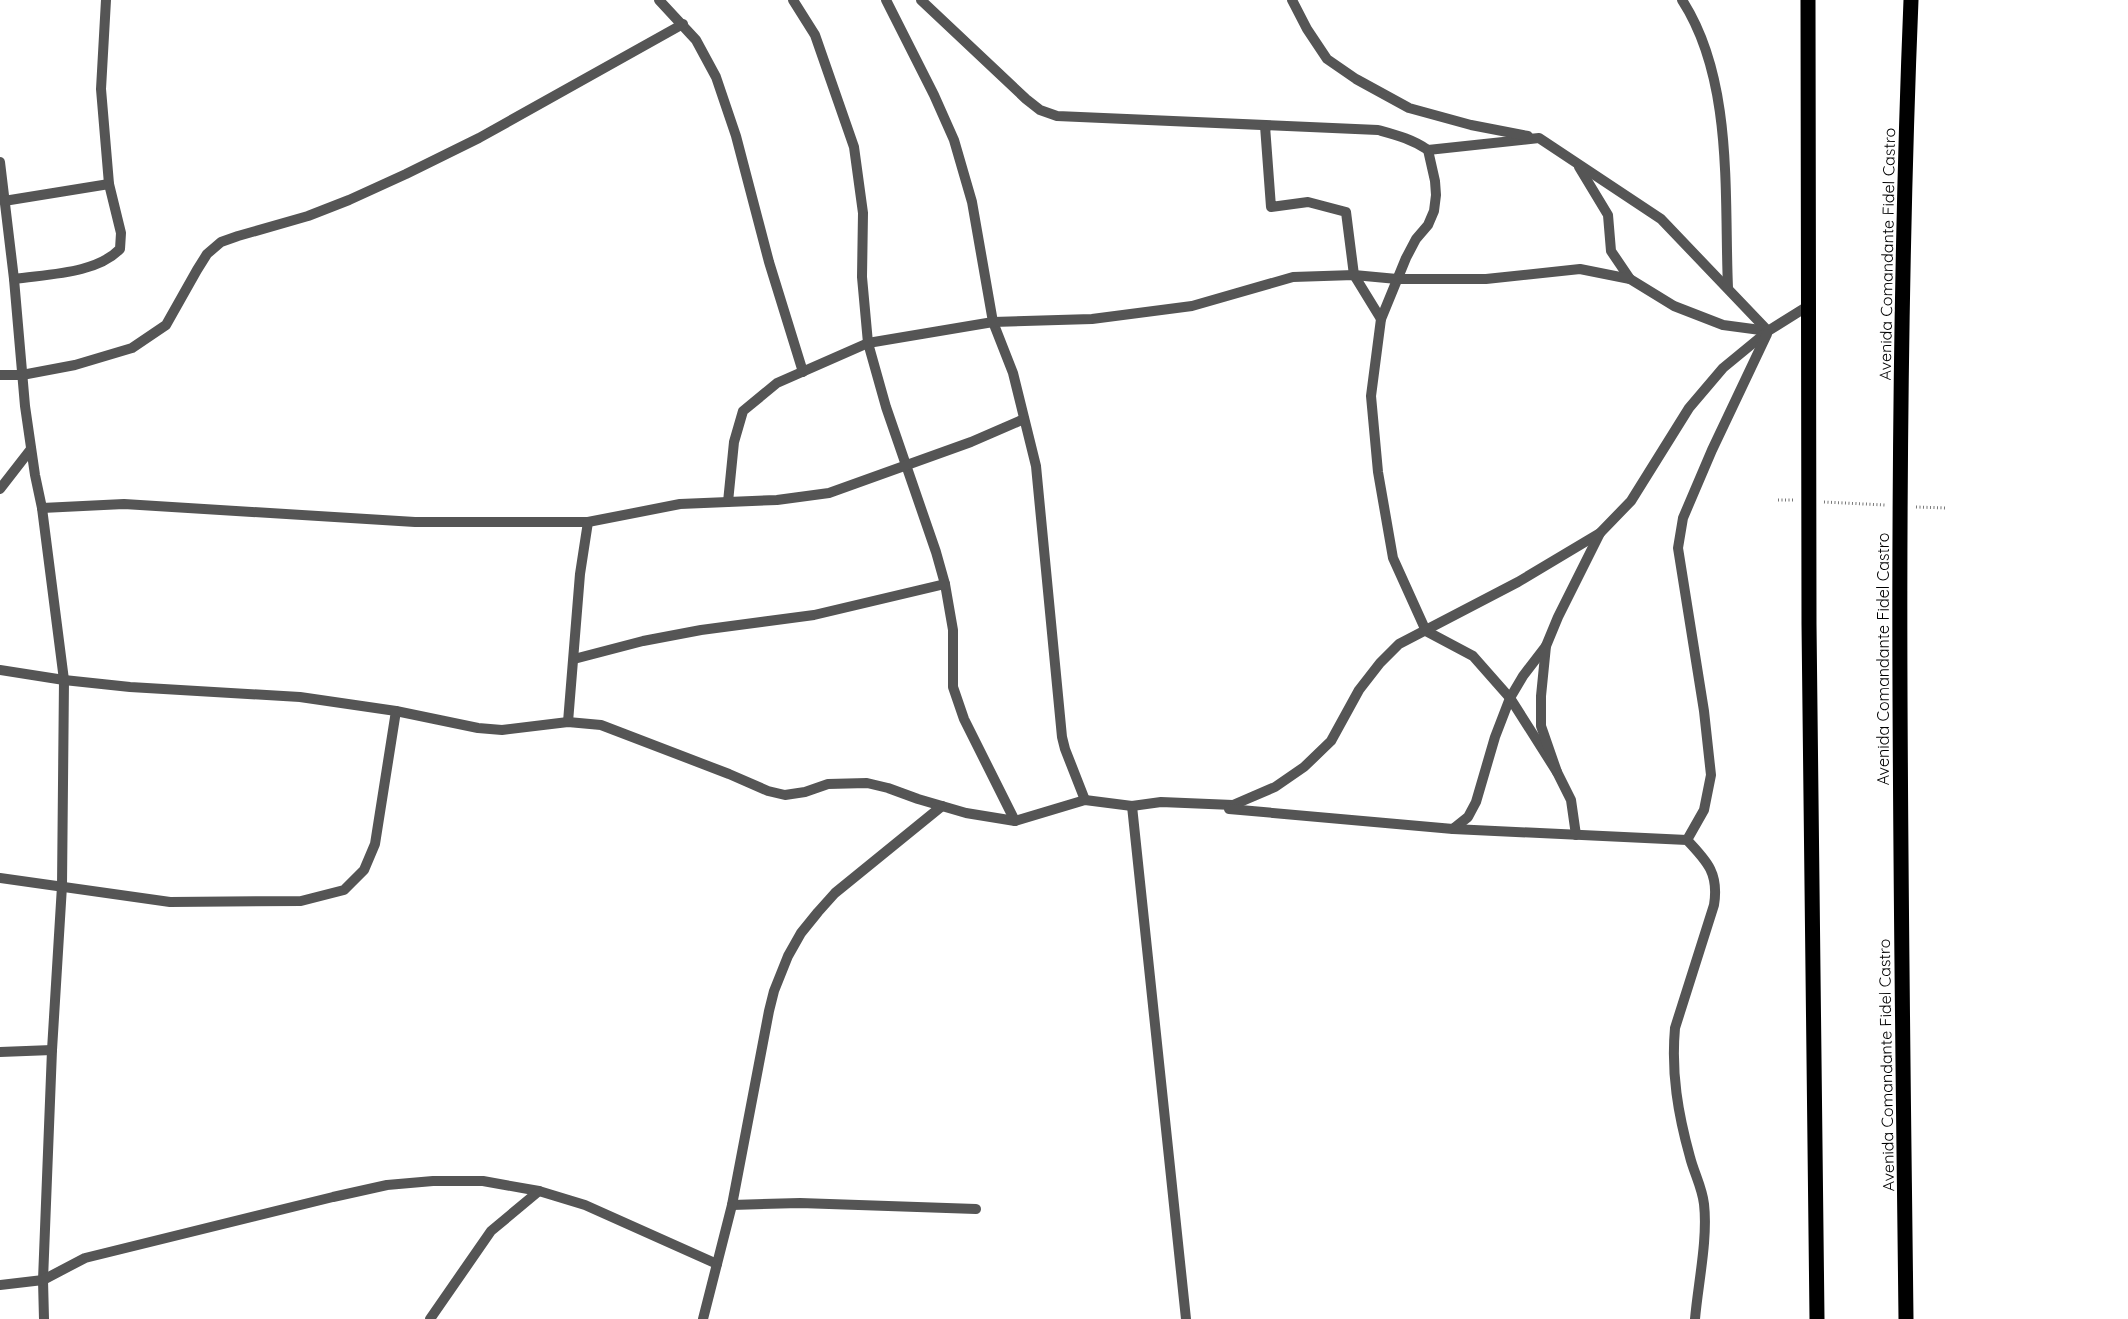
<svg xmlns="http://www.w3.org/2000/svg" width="2128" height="1319" font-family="Quicksand,sans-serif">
<rect width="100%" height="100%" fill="#fff"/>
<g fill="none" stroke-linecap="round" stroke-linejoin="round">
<g stroke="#777" stroke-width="3" stroke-dasharray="1 2.5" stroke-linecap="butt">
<path d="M1778 500H1793"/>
<path d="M1824 502 1885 505"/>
<path d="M1916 507 1946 508"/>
</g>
<g stroke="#555" stroke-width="10">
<path d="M659 0 696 40 716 77 736 136 769 262 803 372"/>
<path d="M793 0 815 35 854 147 863 213 862 277 868 343 886 407 936 552 945 584 953 630V687L964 719 1015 821"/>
<path d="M886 0 934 95 954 140 972 202 993 322 1013 373 1036 466 1062 737 1065 749 1085 800"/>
<path d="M921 0 1026 99 1040 110 1057 116 1378 130C1396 135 1412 139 1428 150L1539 138 1661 219 1768 331"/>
<path d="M1292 0 1307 29 1327 59 1356 79 1409 108 1471 125 1528 136"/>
<path d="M1682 0C1734 80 1724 195 1728 288"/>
<path d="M1265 126 1271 207 1308 202 1346 212 1354 275 1381 319"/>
<path d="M1428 150 1435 181 1436 195 1434 211 1428 225 1416 239 1406 258 1381 319 1371 396 1378 472 1393 558 1426 631 1473 656 1510 698 1557 772"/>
<path d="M0 162 14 279 25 406 35 475 42 508 64 680 62 886 52 1050 43 1280 44 1319"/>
<path d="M1579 167 1608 215 1611 251 1630 279"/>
<path d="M4 201 109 184"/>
<path d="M14 279C47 274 96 274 120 249L121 233 109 184 101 89 106 0"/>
<path d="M0 375H22L75 365 132 348 166 325 197 270 207 254 221 242 238 236 308 216 349 200 406 174 479 138 683 24"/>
<path d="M0 489 31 449"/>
<path d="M728 502 734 442 743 411 777 383 868 343 993 322 1092 319 1192 306 1293 277 1354 275 1397 279H1486L1580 269 1630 279 1674 306 1723 325 1768 331"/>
<path d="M42 508 124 504 415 522H588L680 504 777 500 829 493 971 442 1024 419"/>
<path d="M574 659 643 641 701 630 814 615 945 584"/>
<path d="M0 670 64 680 130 687 300 697 396 711 478 728 502 730 568 722 601 725 729 774 768 791 785 795 805 792 828 784 867 783 888 788 918 799 966 813 1015 821 1085 800 1132 806 1161 802 1233 805 1275 787 1304 767 1331 741 1359 690 1380 663 1399 644 1518 582 1600 533 1631 501 1689 408 1723 368 1768 331 1808 306"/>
<path d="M568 722 580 574 588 522"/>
<path d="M1132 806 1186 1319"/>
<path d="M1229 809 1453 829 1468 817 1476 802 1495 737 1510 698 1523 676 1546 646"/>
<path d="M1453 829 1687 840C1708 862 1719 874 1714 905L1675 1028C1671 1073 1678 1114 1690 1157 1694 1173 1702 1187 1704 1204 1708 1239 1698 1284 1695 1319"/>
<path d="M1576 835 1571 800 1557 772 1541 726V696L1546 646 1558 617 1600 533"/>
<path d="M1687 840 1704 810 1711 775 1704 711 1678 548 1683 518 1712 450 1767 334"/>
<path d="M0 878 170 902 301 901 344 890 364 870 375 844 396 711"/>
<path d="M0 1052 52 1050"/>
<path d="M732 1205 800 1203 976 1209"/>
<path d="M0 1285 43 1280 85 1258 333 1197 387 1185 433 1181H483L539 1191 585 1205 717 1264"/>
<path d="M430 1319 491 1231 539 1191"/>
<path d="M703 1319 732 1205 769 1011 774 991 788 956 801 933 818 912 835 893 942 806"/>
</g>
<g stroke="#000" stroke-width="15">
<path d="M1808 0 1809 624 1817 1319"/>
<path d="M1906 1319C1901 879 1893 439 1911 0"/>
</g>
</g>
<g text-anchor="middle" stroke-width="4" stroke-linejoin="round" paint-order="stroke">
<g font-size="16" fill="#000" stroke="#fff">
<text transform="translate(1887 254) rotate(-89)" y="6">Avenida Comandante Fidel Castro</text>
<text transform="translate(1883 659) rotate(-90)" y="6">Avenida Comandante Fidel Castro</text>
<text transform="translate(1886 1065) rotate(-91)" y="6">Avenida Comandante Fidel Castro</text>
</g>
</g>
</svg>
